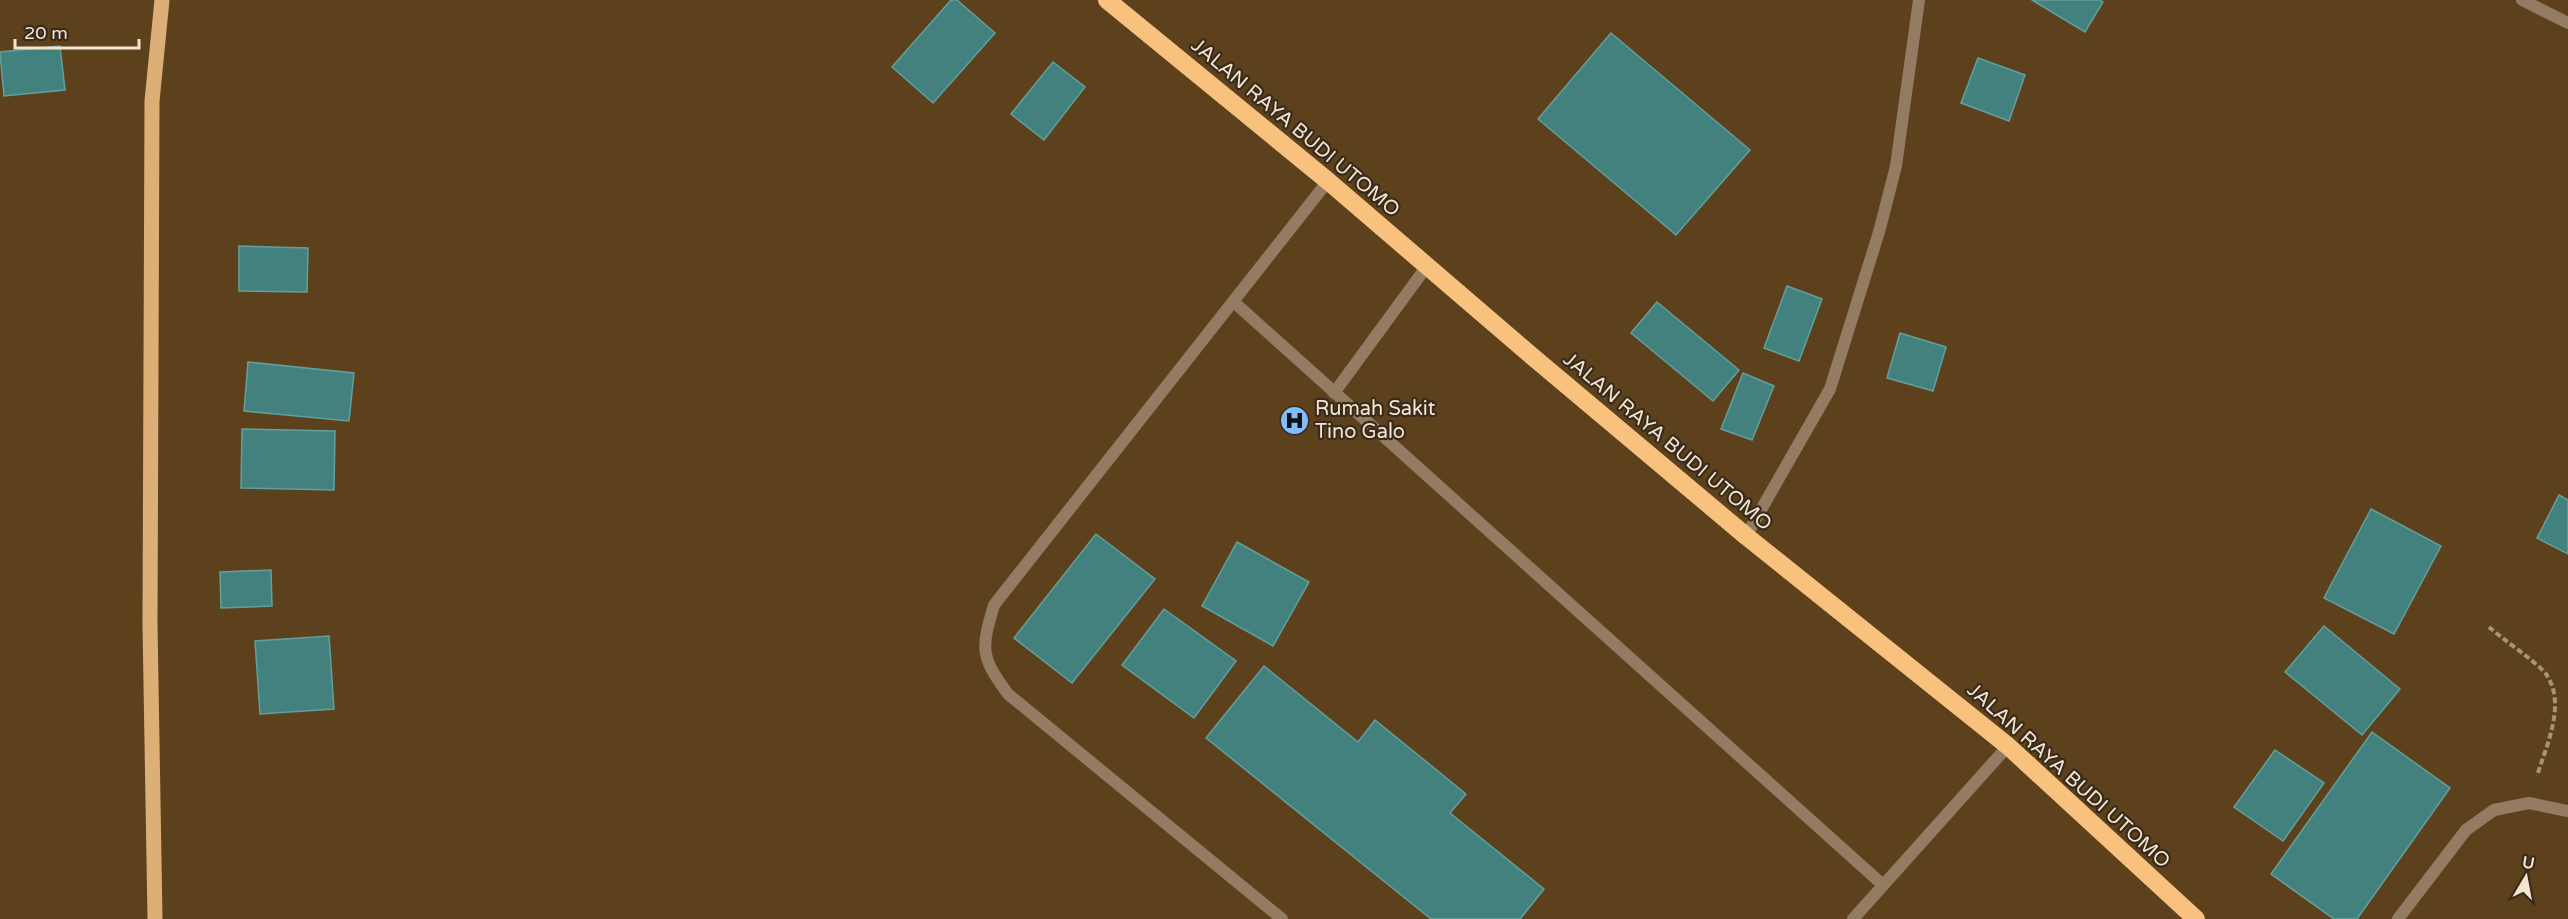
<svg xmlns="http://www.w3.org/2000/svg" width="2568" height="919" font-family="'Varela Round',sans-serif">
<rect width="100%" height="100%" fill="#5d411d"/>
<g fill="#43817f" stroke="#62a09d" stroke-width="1.5">
<path d="M951 0H957L995 33 933 103 892 67Z"/>
<path d="M2032 0H2100L2103 2 2085 32Z"/>
<path d="M1611 33 1750 150 1676 235 1538 119Z"/>
<path d="M60 46 65 90 4 96 0 52Z"/>
<path d="M1978 58 2025 75 2009 121 1961 103Z"/>
<path d="M1053 62 1085 87 1044 140 1011 114Z"/>
<path d="M239 246 308 248 307 292 239 291Z"/>
<path d="M1787 286 1822 299 1799 361 1764 348Z"/>
<path d="M1657 302 1739 370 1713 401 1631 333Z"/>
<path d="M1900 333 1946 347 1933 391 1887 378Z"/>
<path d="M248 362 354 373 349 421 244 411Z"/>
<path d="M1743 373 1774 386 1752 440 1721 429Z"/>
<path d="M242 429 335 431 334 490 241 488Z"/>
<path d="M2559 495 2568 500V554L2537 538Z"/>
<path d="M2371 509 2441 546 2394 634 2324 598Z"/>
<path d="M1096 534 1155 579 1072 683 1014 638Z"/>
<path d="M1237 542 1309 582 1273 646 1202 606Z"/>
<path d="M271 570 272 606 221 608 220 572Z"/>
<path d="M1164 609 1236 661 1194 718 1122 665Z"/>
<path d="M2324 626 2400 689 2362 735 2285 672Z"/>
<path d="M329 636 334 709 260 714 255 641Z"/>
<path d="M1264 666 1358 742 1375 720 1466 794 1450 813 1544 889 1520 919H1431L1206 738Z"/>
<path d="M2372 732 2450 788 2357 919H2334L2271 874Z"/>
<path d="M2275 750 2324 783 2283 841 2234 807Z"/>
</g>
<g fill="none" stroke-linecap="round" stroke-linejoin="round">
<path stroke="#a99377" stroke-width="4" stroke-dasharray="6 3" stroke-linecap="butt" d="M2489 627C2501 638 2538 663 2546 674 2567 704 2546 746 2537 776"/>
<g stroke="#937c62" stroke-width="12">
<path d="M1235 303 1883 885"/>
<path d="M1334 393 1427 266"/>
<path d="M1282 919 1008 694C980 656 981 649 994 605L1328 181"/>
<path d="M1853 919 2008 746"/>
</g>
<g stroke="#937c62" stroke-width="12">
<path d="M2522 0 2568 23"/>
<path d="M1746 536 1830 389 1879 232 1896 166 1919 0"/>
<path d="M2398 919 2466 830 2494 810 2529 803 2568 811"/>
</g>
<path stroke="#dcaf77" stroke-width="15" d="M155 919 150 624 152 101 162 0"/>
<path stroke="#f8c27e" stroke-width="18" d="M1107 0 1328 181 1533 357 1746 536 2008 746 2196 919"/>
</g>
<defs>
<symbol id="hospital-disc" viewBox="-11 -11 22 22"><circle r="9.5" fill="#83bcfb" stroke="#382b1b"/><path d="M-5-5h3v3.5h4V-5h3V5h-3V1.5h-4V5h-3Z" fill="#111"/></symbol>
</defs>
<g fill-rule="evenodd">
<use href="#hospital-disc" x="1278" y="404" width="33" height="33"/>
</g>
<g text-anchor="middle" stroke-width="4.5" stroke-linejoin="round" paint-order="stroke">
<g font-size="20" fill="#f5e4d0" stroke="#382b1b">
<text transform="translate(1296 127) rotate(40)" y="7">JALAN RAYA BUDI UTOMO</text>
<text transform="translate(1668 441) rotate(40)" y="7">JALAN RAYA BUDI UTOMO</text>
<text transform="translate(2069 775) rotate(42)" y="7">JALAN RAYA BUDI UTOMO</text>
</g>
<g font-size="20" fill="#f5e4d0" stroke="#382b1b" text-anchor="start">
<text x="1315" y="415">Rumah Sakit<tspan x="1315" dy="23">Tino Galo</tspan></text>
</g>
</g>
<g transform="translate(2526 877) rotate(10)" stroke="#382b1b" stroke-width="4.5" paint-order="stroke">
<path d="M0-4.5L10 22L0 15L-10 22Z" fill="#f5e4d0"/>
<text y="-9" font-size="16" font-weight="bold" text-anchor="middle" fill="#f5e4d0">U</text>
</g>
<path d="M15 39v9h124v-9" fill="none" stroke="#f5e4d0" stroke-width="3"/>
<text x="24" y="39" font-size="18" fill="#f5e4d0" stroke="#382b1b" stroke-width="4.5" paint-order="stroke">20 m</text>
</svg>
